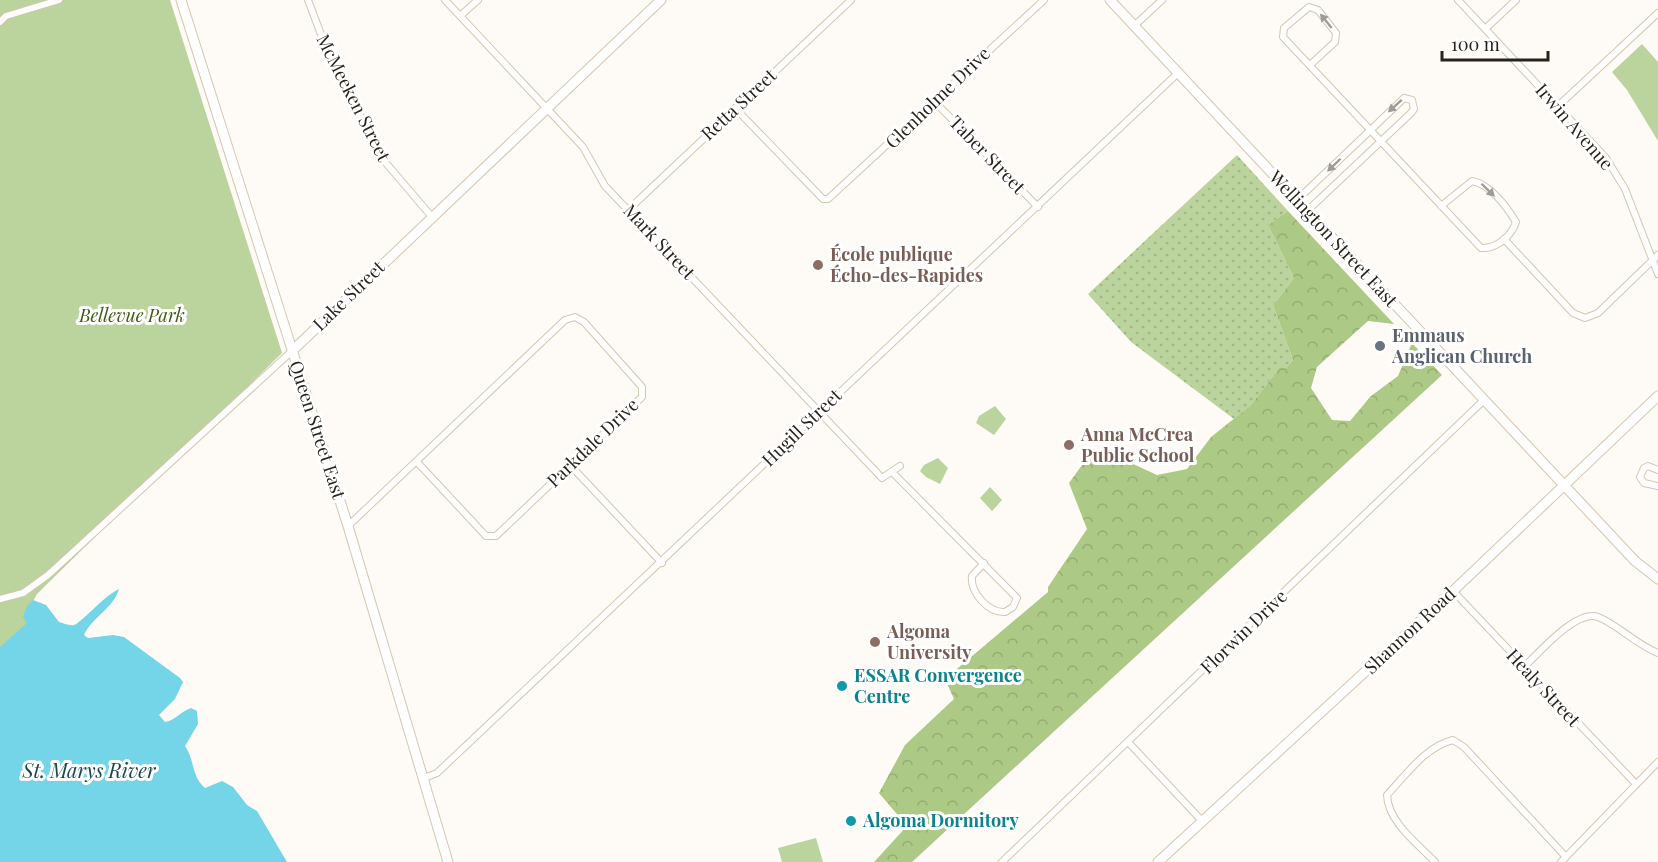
<svg xmlns="http://www.w3.org/2000/svg" width="1658" height="862" font-family="'Playfair Display',serif">
<defs>
<pattern id="grass-dots" width="8" height="8" patternUnits="userSpaceOnUse" patternTransform="scale(1.5)"><rect width="8" height="8" fill="#bbd39d"/><path d="M2 2h.1M6 6h.1" fill="none" stroke="#a1b587" stroke-width="1.8" stroke-linecap="round"/></pattern>
<pattern id="forest-crowns" width="20" height="18" patternUnits="userSpaceOnUse" patternTransform="scale(1.5)"><rect width="20" height="18" fill="#adc986"/><path d="M2 6a3 3 0 1 1 6 0M12 15a3 3 0 1 1 6 0" fill="none" stroke="#95ac73"/></pattern>
</defs>
<rect width="100%" height="100%" fill="#fefbf7"/>
<path fill="url(#grass-dots)" d="M1237 155 1288 211 1268 225 1294 278 1273 305 1293 360 1286 368H1279L1250 406 1234 419 1131 342 1088 294Z"/>
<path fill="url(#forest-crowns)" d="M1288 211 1394 324 1368 321 1317 367 1311 388 1332 420 1350 421 1371 396 1398 376 1412 343 1442 375 912 862H874L907 826 879 793 905 745 954 699 945 679 1048 592V587L1087 529 1069 483 1085 461 1107 452 1157 475 1187 469 1211 437 1250 406 1279 368H1286L1293 360 1273 305 1294 278 1268 225Z"/>
<g fill="#bbd39d">
<path d="M0 0H47L48 3 59 0H170L282 353 37 594 32 603 48 623 0 654Z"/>
<path d="M1642 44 1658 62V141L1627 90 1612 72Z"/>
<path d="M995 406 1006 419 994 435 976 423 979 416Z"/>
<path d="M938 458 948 468 940 484 926 477 920 471 924 465Z"/>
<path d="M990 487 1002 500 992 511 980 498Z"/>
<path d="M816 838 823 862H782L778 848Z"/>
</g>
<path fill="#73d5e7" d="M119 589C113 609 92 617 84 635L88 638 113 635 124 637 180 678 183 682 175 699 159 715 165 722C176 720 181 711 191 708L197 711 198 724 185 746C195 760 191 776 205 788L222 781 233 787 247 805 257 811 287 862H0V647L27 623 23 617 27 606 33 600 46 605 59 622C63 623 70 626 74 625 80 624 105 595 119 589Z"/>
<g fill="none" stroke-linecap="round" stroke-linejoin="round">
<defs>
<g id="street">
<path d="M308 0 333 66 386 163 432 217"/>
<path d="M445 0 583 147 605 186 882 478 900 466"/>
<path d="M1458 0 1606 158 1625 189 1658 274"/>
<path d="M460 16 478 0"/>
<path d="M0 22 6 16 59 0"/>
<path d="M1134 26 1162 0"/>
<path d="M1485 29 1516 0"/>
<path d="M1310 65 1335 42 1336 33 1318 10 1309 7 1284 28 1283 37 1481 248C1496 249 1511 237 1516 222 1507 207 1490 184 1472 181L1441 206"/>
<path d="M935 102 1038 207"/>
<path d="M1558 106 1658 13"/>
<path d="M735 108 823 199H828L1044 0"/>
<path d="M1297 200 1400 102 1404 98 1412 100 1414 109 1411 113 1307 211"/>
<path d="M628 210 851 0"/>
<path d="M1504 239 1573 313 1585 318 1598 313 1658 255"/>
<path d="M571 466 662 563"/>
<path d="M1658 470 1648 466 1644 468 1640 477 1644 483 1658 486"/>
<path d="M893 473 1017 598 1013 607 1005 612C988 613 970 592 972 576L984 563"/>
<path d="M348 526 565 320 575 317 584 322 642 387V397L496 536H486L417 462"/>
<path d="M1453 591 1636 784"/>
<path d="M0 599 23 593 48 575 292 351"/>
<path d="M1523 668C1539 653 1576 609 1598 617 1617 624 1635 644 1658 653"/>
<path d="M1129 743 1203 822"/>
<path d="M422 779 437 773 1178 73"/>
<path d="M1002 862 1484 400"/>
<path d="M1435 862C1417 843 1388 822 1387 795 1405 776 1426 746 1453 740L1464 747 1566 857"/>
<path d="M1561 862 1658 762"/>
</g>
<g id="secondary">
<path d="M181 0 348 526 448 862"/>
<path d="M1110 0 1635 561 1658 579"/>
<path d="M292 351 661 0"/>
<path d="M1158 862 1453 591 1658 396"/>
</g>
</defs>
<use href="#street" stroke="#d3c7b0" stroke-width="8"/>
<use href="#secondary" stroke="#d3c7b0" stroke-width="11"/>
<use href="#street" stroke="#fff" stroke-width="6"/>
<use href="#secondary" stroke="#fff" stroke-width="9"/>
</g>
<defs><path id="oneway-solid" d="M-6-.8H1V-3.2L6.5 0L1 3.2V.8H-6Z" transform="scale(1.5)"/></defs>
<g fill="#9e9c98">
<use href="#oneway-solid" transform="translate(1326 21) rotate(-129)"/>
<use href="#oneway-solid" transform="translate(1395 106) rotate(138)"/>
<use href="#oneway-solid" transform="translate(1334 165) rotate(136)"/>
<use href="#oneway-solid" transform="translate(1488 190) rotate(44)"/>
</g>
<g fill="#8d6e63" stroke="#fff" stroke-width="2">
<circle cx="818" cy="265" r="6"/>
<circle cx="1069" cy="445" r="6"/>
<circle cx="875" cy="642" r="6"/>
</g>
<circle fill="#6b7280" stroke="#fff" stroke-width="2" cx="1380" cy="346" r="6"/>
<g fill="#0f9aa8" stroke="#fff" stroke-width="2">
<circle cx="842" cy="686" r="6"/>
<circle cx="851" cy="821" r="6"/>
</g>
<g text-anchor="middle" stroke-width="6" stroke-linejoin="round" paint-order="stroke">
<g font-size="18" fill="#27231a" stroke="#fff">
<text transform="translate(353 98) rotate(63)" y="6">McMeeken Street</text>
<text transform="translate(938 98) rotate(-44)" y="6">Glenholme Drive</text>
<text transform="translate(739 105) rotate(-43)" y="6">Retta Street</text>
<text transform="translate(1574 127) rotate(49)" y="6">Irwin Avenue</text>
<text transform="translate(987 155) rotate(46)" y="6">Taber Street</text>
<text transform="translate(1333 239) rotate(47)" y="6">Wellington Street East</text>
<text transform="translate(659 242) rotate(47)" y="6">Mark Street</text>
<text transform="translate(349 296) rotate(-44)" y="6">Lake Street</text>
<text transform="translate(802 428) rotate(-44)" y="6">Hugill Street</text>
<text transform="translate(317 430) rotate(72)" y="6">Queen Street East</text>
<text transform="translate(593 443) rotate(-44)" y="6">Parkdale Drive</text>
<text transform="translate(1410 631) rotate(-43)" y="6">Shannon Road</text>
<text transform="translate(1244 632) rotate(-44)" y="6">Florwin Drive</text>
<text transform="translate(1543 688) rotate(47)" y="6">Healy Street</text>
</g>
<g font-size="18" font-weight="bold" fill="#785e54" stroke="#fff" text-anchor="start">
<text x="830" y="261">École publique<tspan x="830" dy="21">Écho-des-Rapides</tspan></text>
<text x="1081" y="441">Anna McCrea<tspan x="1081" dy="21">Public School</tspan></text>
<text x="887" y="638">Algoma<tspan x="887" dy="21">University</tspan></text>
</g>
<g font-size="18" font-style="italic" fill="#425a13" stroke="#fff">
<text x="132" y="322">Bellevue Park</text>
</g>
<g font-size="18" font-weight="bold" fill="#5b616d" stroke="#fff" text-anchor="start">
<text x="1392" y="342">Emmaus<tspan x="1392" dy="21">Anglican Church</tspan></text>
</g>
<g font-size="18" font-weight="bold" fill="#0d838f" stroke="#fff" text-anchor="start">
<text x="854" y="682">ESSAR Convergence<tspan x="854" dy="21">Centre</tspan></text>
<text x="863" y="827">Algoma Dormitory</text>
</g>
<g font-size="20" font-style="italic" fill="#1a474f" stroke="#fff">
<text x="89" y="778">St. Marys River</text>
</g>
</g>
<path d="M1442 51v9h106v-9" fill="none" stroke="#27231a" stroke-width="3"/>
<text x="1451" y="51" font-size="18" fill="#27231a" stroke="#ffffff" stroke-width="4.5" paint-order="stroke">100 m</text>
</svg>
